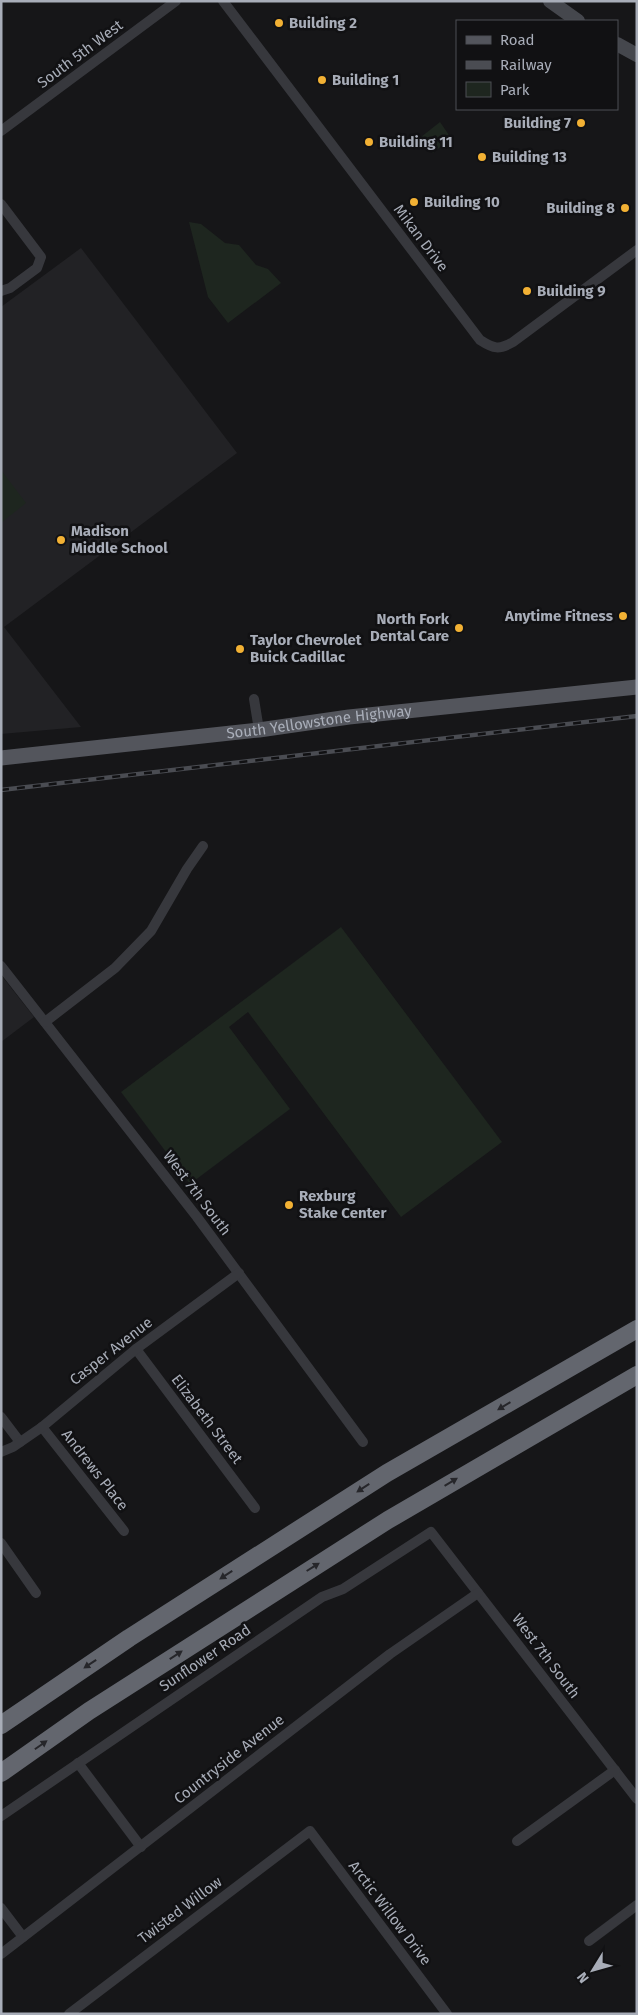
<svg xmlns="http://www.w3.org/2000/svg" width="638" height="2015" font-family="'Fira Sans',sans-serif">
<rect width="100%" height="100%" fill="#161618"/>
<g fill="#222225">
<path d="M81 248 237 453 4 627 81 727 1 734V307Z"/>
<path d="M1 975 34 1017 1 1042Z"/>
</g>
<g fill="#1e261f">
<path d="M440 122 451 138 433 153 421 137Z"/>
<path d="M189 222 201 224 225 243 239 245 256 265 268 269 281 283 228 323 208 297Z"/>
<path d="M1 470 26 503 1 523Z"/>
<path d="M341 927 502 1142 401 1217 248 1012 229 1027 290 1109 190 1184 121 1092Z"/>
</g>
<g fill="none" stroke-linecap="round" stroke-linejoin="round">
<g stroke="#37383d" stroke-width="10">
<path d="M223 1 480 340C494 349 499 350 513 342L637 250"/>
<path d="M1 131 176 1"/>
<path d="M1 204 41 257 37 268 10 288 1 291"/>
<path d="M254 699 259 730"/>
<path d="M1 966 197 1217 363 1442"/>
<path d="M45 1022 115 968 151 931 187 869 203 846"/>
<path d="M136 1349 255 1508"/>
<path d="M1 1417 20 1442"/>
<path d="M42 1427 124 1531"/>
<path d="M1 1452 13 1447 42 1427 136 1349 239 1273"/>
<path d="M1 1543 36 1593"/>
<path d="M78 1763 141 1847"/>
<path d="M1 1816 322 1597 343 1589 431 1532 637 1799"/>
<path d="M517 1841 615 1770"/>
<path d="M1 1908 23 1937"/>
<path d="M589 1941 637 1905"/>
<path d="M1 1954 390 1654 478 1593"/>
<path d="M69 2014 310 1831 447 2014"/>
</g>
<g stroke="#45474d" stroke-width="14">
<path d="M550 1 578 21"/>
<path d="M617 44 637 55"/>
</g>
<path stroke="#53555c" stroke-width="15" id="s1" d="M1 758 259 730 349 717 637 687"/>
<g stroke="#63666e" stroke-width="18">
<path d="M1 1725 129 1638 387 1473 637 1329"/>
<path d="M1 1773 89 1711 388 1520 637 1375"/>
</g>
<defs>
<path id="rail" d="M1 790 637 716"/>
</defs>
<use href="#rail" stroke="#4a4c52" stroke-width="4.5"/>
<use href="#rail" stroke="#111113" stroke-width="2.5" stroke-dasharray="8" stroke-linecap="butt"/>
</g>
<defs><path id="oneway-solid" d="M-6-.8H1V-3.2L6.5 0L1 3.2V.8H-6Z" transform="scale(1.25)"/></defs>
<g fill="#26262a">
<use href="#oneway-solid" transform="translate(504 1406) rotate(149)"/>
<use href="#oneway-solid" transform="translate(451 1482) rotate(-31)"/>
<use href="#oneway-solid" transform="translate(363 1488) rotate(147)"/>
<use href="#oneway-solid" transform="translate(313 1567) rotate(-32)"/>
<use href="#oneway-solid" transform="translate(226 1575) rotate(147)"/>
<use href="#oneway-solid" transform="translate(176 1655) rotate(-33)"/>
<use href="#oneway-solid" transform="translate(90 1664) rotate(146)"/>
<use href="#oneway-solid" transform="translate(41 1745) rotate(-35)"/>
</g>
<g fill="#f2b134" stroke="#111113" stroke-width="2">
<circle cx="279" cy="23" r="5"/>
<circle cx="322" cy="80" r="5"/>
<circle cx="581" cy="123" r="5"/>
<circle cx="369" cy="142" r="5"/>
<circle cx="482" cy="157" r="5"/>
<circle cx="414" cy="202" r="5"/>
<circle cx="625" cy="208" r="5"/>
<circle cx="527" cy="291" r="5"/>
<circle cx="61" cy="540" r="5"/>
<circle cx="623" cy="616" r="5"/>
<circle cx="459" cy="628" r="5"/>
<circle cx="240" cy="649" r="5"/>
<circle cx="289" cy="1205" r="5"/>
</g>
<g text-anchor="middle" stroke-width="5" stroke-linejoin="round" paint-order="stroke">
<g font-size="15" font-weight="bold" fill="#a8adb8" stroke="#111113" text-anchor="start">
<text x="289" y="28">Building 2</text>
<text x="332" y="85">Building 1</text>
<text x="571" y="128" text-anchor="end">Building 7</text>
<text x="379" y="147">Building 11</text>
<text x="492" y="162">Building 13</text>
<text x="424" y="207">Building 10</text>
<text x="615" y="213" text-anchor="end">Building 8</text>
<text x="537" y="296">Building 9</text>
<text x="71" y="536">Madison<tspan x="71" dy="17">Middle School</tspan></text>
<text x="613" y="621" text-anchor="end">Anytime Fitness</text>
<text x="449" y="624" text-anchor="end">North Fork<tspan x="449" dy="17">Dental Care</tspan></text>
<text x="250" y="645">Taylor Chevrolet<tspan x="250" dy="17">Buick Cadillac</tspan></text>
<text x="299" y="1201">Rexburg<tspan x="299" dy="17">Stake Center</tspan></text>
</g>
<g font-size="15" fill="#a8adb8" stroke="#111113">
<text transform="translate(80 54) rotate(-37)" y="5">South 5th West</text>
<text transform="translate(421 238) rotate(53)" y="5">Mikan Drive</text>
<text dy="5" stroke="none"><textPath href="#s1" startOffset="320">South Yellowstone Highway</textPath></text>
<text transform="translate(197 1193) rotate(53)" y="5">West 7th South</text>
<text transform="translate(111 1351) rotate(-38)" y="5">Casper Avenue</text>
<text transform="translate(207 1419) rotate(53)" y="5">Elizabeth Street</text>
<text transform="translate(95 1470) rotate(52)" y="5">Andrews Place</text>
<text transform="translate(546 1656) rotate(53)" y="5">West 7th South</text>
<text transform="translate(205 1658) rotate(-34)" y="5">Sunflower Road</text>
<text transform="translate(229 1759) rotate(-38)" y="5">Countryside Avenue</text>
<text transform="translate(180 1910) rotate(-37)" y="5">Twisted Willow</text>
<text transform="translate(390 1913) rotate(53)" y="5">Arctic Willow Drive</text>
</g>
</g>
<rect width="638" height="2015" fill="none" stroke="#a8adb8" stroke-width="5"/>
<rect x="456" y="20" width="162" height="90" fill="#111113" stroke="#4d4f55"/>
<rect x="466" y="36" width="25" height="8" fill="#53555c" stroke="#4d4f55"/>
<text x="500" y="45" font-size="15" fill="#a8adb8">Road</text>
<rect x="466" y="61" width="25" height="8" fill="#4a4c52" stroke="#4d4f55"/>
<text x="500" y="70" font-size="15" fill="#a8adb8">Railway</text>
<rect x="466" y="82" width="25" height="15" fill="#1e261f" stroke="#4d4f55"/>
<text x="500" y="95" font-size="15" fill="#a8adb8">Park</text>
<g transform="translate(593 1970) rotate(233)" stroke="#111113" stroke-width="4" paint-order="stroke">
<path d="M0-4L9 19L0 12L-9 19Z" fill="#a8adb8"/>
<text y="-8" font-size="14" font-weight="bold" text-anchor="middle" fill="#a8adb8">N</text>
</g>
</svg>
